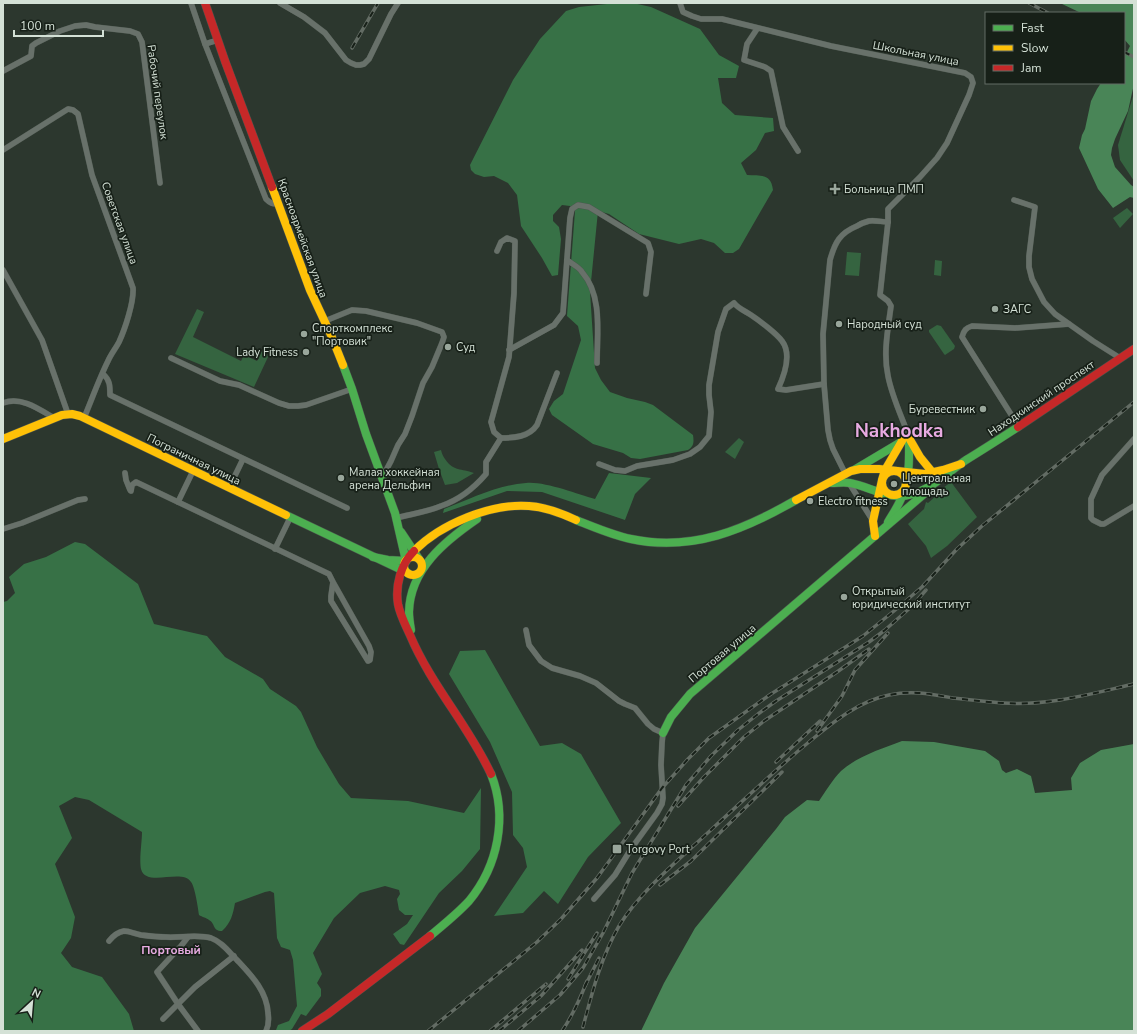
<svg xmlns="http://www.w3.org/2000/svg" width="1137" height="1034" font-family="'Nunito Sans',sans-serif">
<rect width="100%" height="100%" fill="#2c372e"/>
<g fill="#356440">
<path d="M1134 93V181L1120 160 1118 145Z"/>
<path d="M1127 208 1133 214 1120 228 1113 218Z"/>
<path d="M847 252 861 253 859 276 845 275Z"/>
<path d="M935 260 942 261 941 276 934 275Z"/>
<path d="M197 309 204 312 193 337 241 361 244 355 257 361 263 349 268 357 254 387 175 354Z"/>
<path d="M937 325 941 326 955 346 954 349 945 355 944 354 929 332V330Z"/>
<path d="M739 438 744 442 735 459 725 452Z"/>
<path d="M441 450C442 454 443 456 445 459 454 472 461 468 474 473L457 483 445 485 439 469 434 452Z"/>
<path d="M951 482 977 517 947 546 931 558 926 546 908 524 924 509 926 502 928 503 936 496 935 494Z"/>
</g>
<g fill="#377146">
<path d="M616 3H633L651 7 700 29 719 55 739 66 736 78H718L722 103 735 115 773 118 774 131 765 133 756 150 741 163 747 175C761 176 771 173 773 190L739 249 733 253H725L714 243 701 239 679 244 639 234 609 214 598 211 590 292 595 368 601 380 610 392 627 398 645 402 653 405 693 435C694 442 694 446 688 450L640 459 631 458 623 453 593 444 552 415 549 409 554 401 563 394 581 340 578 326 567 316 575 211 570 206 562 205 553 215V221L559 227 561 239 558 275 552 276 542 258 521 226 517 195 508 183 494 176 484 177 475 174 471 170 470 165 513 80 540 39 566 11 579 7Z"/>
<path d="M609 473 651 478 635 494 625 520 542 492 507 491 443 513 444 509C470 499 498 485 526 483 544 481 577 494 595 499Z"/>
<path d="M75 542 85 544 138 584 154 624 207 636 225 657 263 679 270 689 296 706 301 712 317 747 339 784 351 798 408 801 464 813 481 788 480 849 462 871 439 893 404 945 400 944 393 934 407 924 413 915H405L399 910 397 899 400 894 399 890 385 886 360 893 334 918 313 953 322 974 317 983 321 989V996L306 1016 301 1014 292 1029 289 1031H277L276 1030 278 1025 289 1021 297 1006 293 960 290 950 281 947 277 938 274 893 270 891 265 892 235 903C233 914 231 923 222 931 212 931 216 924 209 920 207 918 202 917 199 915 198 908 195 887 191 882 182 868 146 888 141 869 139 859 142 842 142 832L89 800 75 797 59 806 72 838 55 864 75 917 71 938 61 953 72 967 102 977 129 1014 134 1031H3V602L7 601 15 593 9 577 24 564 46 557Z"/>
<path d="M485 650 540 746 562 743 581 754 621 823 588 857 558 904 544 891 523 913 494 916 527 867 523 848 513 835 512 792 490 742 449 674 460 651Z"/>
</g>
<g fill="#498557">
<path d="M1060 3H1134V84L1128 111 1115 139 1112 148 1111 155 1115 167 1131 185 1134 187V198L1130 197 1113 208 1098 189 1079 148 1082 135 1085 129 1091 101 1097 89 1101 83H1124V54H1126L1130 46 1124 39V13H1081Z"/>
<path d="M902 741 934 742 985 751 999 761 1002 770 1006 773 1017 769 1031 776 1035 793 1072 790 1071 778 1080 763 1101 750 1134 744V1031H641L664 983 695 928 776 829 785 817 807 800 819 801C825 792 833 779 841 771 858 756 881 749 902 741Z"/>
</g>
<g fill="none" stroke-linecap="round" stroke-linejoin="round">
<defs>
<g id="street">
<path d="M191 3 205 44 266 199C270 203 273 205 278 203"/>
<path d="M280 3 304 17 325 33 346 60 351 63 356 65H360L364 64 369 59 391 14 398 3"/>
<path d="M680 3 683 12 692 16 701 19H722L831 46 965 73 971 77 973 83 969 95 947 143 937 158 920 177 888 209V222L880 295 888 301 891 306C888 329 883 353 888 376 892 397 902 417 909 437"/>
<path d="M757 29 747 44 744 60 765 67 771 71 783 127 798 151"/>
<path d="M205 44 218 40"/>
<path d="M3 71 31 56 32 46 36 43 60 31 75 26 86 25 95 27 130 31 138 34 142 42 160 183"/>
<path d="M3 150 68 109 73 110 78 114 92 175 133 288C134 302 125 329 119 342 116 348 111 354 108 361 99 379 92 399 84 418"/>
<path d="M1014 200 1035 207 1029 256V267L1032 279 1044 302 1055 314 1093 341 1120 358"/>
<path d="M497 251 501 242 507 238 515 241 514 293 509 357 491 422 494 432 501 438"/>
<path d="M567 260C572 264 579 267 582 272 603 296 597 334 597 363"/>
<path d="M3 270 42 340 68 414"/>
<path d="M325 321 352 310 366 311 417 323 442 332 444 337 442 343 432 367 423 383 412 416 405 434 398 445 391 461 382 478"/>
<path d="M509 350 554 325 563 313 570 218 572 209 578 205 589 207 648 243 651 252 646 294"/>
<path d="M171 358 220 381 239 385 279 403 289 406H298L306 405 352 389"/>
<path d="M103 374C110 380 110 386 110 395L347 508"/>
<path d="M3 403C21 396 39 409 54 418"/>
<path d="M1019 427 962 337C964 330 966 328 972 326L1015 328 1069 324"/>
<path d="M501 438C514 438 529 437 537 425L557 373"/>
<path d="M1134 439 1102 475 1091 499V518L1093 520 1101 524H1104L1134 506"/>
<path d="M599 464 615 470 625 471 637 466 673 460 690 454 700 447 709 436 711 412 709 395V385L718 332 726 309 734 303C739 309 745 311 751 315 760 321 777 334 782 341 792 354 784 376 778 389L786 390 824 384"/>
<path d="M125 473 126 480 130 490"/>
<path d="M846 475 833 449 830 440 828 430 824 384 823 334 830 260C835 242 840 233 857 226 860 224 865 222 869 221 875 220 882 222 888 222"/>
<path d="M849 483 873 521"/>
<path d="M229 488 243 459"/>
<path d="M131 491 132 485 136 482 329 574 333 582 369 646 371 652 370 660 368 661 331 601V596L333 582"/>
<path d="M178 502 193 471"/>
<path d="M396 518C411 514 427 512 441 506 459 500 474 488 486 474V462L501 438"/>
<path d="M3 529 22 523 78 500 85 499"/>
<path d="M275 549 290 518"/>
<path d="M526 630 529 645 541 661 552 668 580 676 596 683 619 701 625 704 635 708 648 724 654 729 663 733 662 743 661 765 663 798 662 804 657 813 631 849 615 875 594 899"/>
<path d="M188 937 181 946 157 972 178 1004 198 1031"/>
<path d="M109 941C113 936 117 932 124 931 129 931 136 934 141 935 149 936 158 937 166 937 180 938 197 934 211 938 222 942 229 952 237 960 251 975 267 991 268 1013 269 1020 269 1025 266 1031"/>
<path d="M163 1019 195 987 234 956"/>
</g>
<g id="fast">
<path d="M343 365 352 389 366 434 395 513 406 561 388 560 373 557"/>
<path d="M854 470 901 442"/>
<path d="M832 483C838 483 844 482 850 483 866 486 881 495 897 496 925 497 945 474 966 460 984 449 1001 438 1018 427"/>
<path d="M286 515 408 573"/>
<path d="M576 520C594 527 612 535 631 539 692 552 744 530 796 500"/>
<path d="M888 522C894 512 901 502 904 491 910 474 909 455 909 437"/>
<path d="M401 532 419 559"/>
<path d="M411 630C410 624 409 618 409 612 410 569 445 541 477 519"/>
<path d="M663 733 671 717 690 694 931 488"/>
<path d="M430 936C443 925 457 914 469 901 498 866 508 817 491 774"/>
</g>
<g id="slow">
<path d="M272 187 310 290 331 335 343 365"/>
<path d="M909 438 920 457 933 473"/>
<path d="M3 439 62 415 72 414 80 416 286 515"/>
<circle cx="894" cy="483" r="12"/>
<path d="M796 500 851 471 860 469H879L925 474 943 470 961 464"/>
<path d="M875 536 873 521 882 480 885 470 902 441"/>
<path d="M414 551C441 524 491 503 529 506 546 507 561 513 576 520"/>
<circle cx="413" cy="566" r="9"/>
</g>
<g id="jam">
<path d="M205 3 225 61 272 187"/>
<path d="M1018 427 1134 349"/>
<path d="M414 551C401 564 395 585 398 604 400 615 406 626 410 635 431 685 468 725 491 774"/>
<path d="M302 1031 328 1014 430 936"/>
</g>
</defs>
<use href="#street" stroke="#4a544c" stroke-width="6"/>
<use href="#fast" stroke="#4a544c" stroke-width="9"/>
<use href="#slow" stroke="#4a544c" stroke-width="9"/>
<use href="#jam" stroke="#4a544c" stroke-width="9"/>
<use href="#street" stroke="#68716a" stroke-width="5.5"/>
<use href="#fast" stroke="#4caf50" stroke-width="8"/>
<use href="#slow" stroke="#ffc107" stroke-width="8"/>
<use href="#jam" stroke="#c62828" stroke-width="8"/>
<defs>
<g id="rail">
<path d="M1029 3 1048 13"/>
<path d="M352 48 378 3"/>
<path d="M1124 52 1134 57"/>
<path d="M817 731 842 696 855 670 888 633"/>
<path d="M776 762 820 721"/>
<path d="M678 806 704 777 744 737 764 721 837 672 869 649"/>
<path d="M660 885 691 861 782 772"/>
<path d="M568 979 597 933"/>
<path d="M585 986 599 958"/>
<path d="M583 1027C592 993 601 957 619 926 641 890 682 857 713 828 745 799 776 769 809 742 833 722 859 701 889 695 912 690 931 694 953 698 970 700 986 702 1003 703 1049 706 1090 694 1134 684"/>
<path d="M428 1031 537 942 561 919 597 878 662 788 688 759 709 738 771 694 863 636 894 611 922 587 957 549 982 526 1134 402"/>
<path d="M490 1031 546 984"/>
<path d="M499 1031 541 996 582 950"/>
<path d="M518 1031 560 995 583 968 603 933 632 873 686 785 711 756 738 730 758 714 776 701 869 642 885 630 911 607 926 590"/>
<path d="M562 1031C573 1015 580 999 587 981"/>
</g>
</defs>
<use href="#rail" stroke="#636c64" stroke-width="3.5"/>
<use href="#rail" stroke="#172018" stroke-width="2" stroke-dasharray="6" stroke-linecap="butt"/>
</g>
<g fill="#99a69b" stroke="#172018" stroke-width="1.5">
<path d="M833 183h4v4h4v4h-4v4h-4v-4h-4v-4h4z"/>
<circle cx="995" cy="309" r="4"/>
<circle cx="839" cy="324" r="4"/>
<circle cx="304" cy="334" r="4"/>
<circle cx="448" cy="347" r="4"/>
<circle cx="306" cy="352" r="4"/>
<circle cx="983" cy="409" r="4"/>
<circle cx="341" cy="478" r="4"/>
<circle cx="894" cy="484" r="4"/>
<circle cx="810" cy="501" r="4"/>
<circle cx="844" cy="597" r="4"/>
<rect x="612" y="844" width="10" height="10" rx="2"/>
</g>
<g text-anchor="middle" stroke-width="3.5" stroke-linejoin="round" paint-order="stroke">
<g font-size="11" fill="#d4e1d6" stroke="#172018">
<text transform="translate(916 53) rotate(11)" y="4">Школьная улица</text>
<text transform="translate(158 92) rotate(82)" y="4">Рабочий переулок</text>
<text transform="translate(120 223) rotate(70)" y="4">Советская улица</text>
<text transform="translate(303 238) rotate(70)" y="4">Красноармейская улица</text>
<text transform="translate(1041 398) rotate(-34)" y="4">Находкинский проспект</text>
<text transform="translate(194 459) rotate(26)" y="4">Пограничная улица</text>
<text transform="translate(722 653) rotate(-40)" y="4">Портовая улица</text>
</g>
<g font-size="11" fill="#d4e1d6" stroke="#172018" text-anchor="start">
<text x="844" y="193">Больница ПМП</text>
<text x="1003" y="313">ЗАГС</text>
<text x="847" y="328">Народный суд</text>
<text x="312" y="332">Спорткомплекс<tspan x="312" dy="13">"Портовик"</tspan></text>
<text x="456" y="351">Суд</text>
<text x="298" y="356" text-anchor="end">Lady Fitness</text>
<text x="975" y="413" text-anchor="end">Буревестник</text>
<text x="349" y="476">Малая хоккейная<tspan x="349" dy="13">арена Дельфин</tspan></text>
<text x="902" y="482">Центральная<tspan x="902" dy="13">площадь</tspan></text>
<text x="818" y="505">Electro fitness</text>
<text x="852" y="595">Открытый<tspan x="852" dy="13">юридический институт</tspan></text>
<text x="626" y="853">Torgovy Port</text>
</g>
<g font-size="12" font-weight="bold" fill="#e8abe2" stroke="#172018">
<text x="171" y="954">Портовый</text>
</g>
<g font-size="19" font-weight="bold" fill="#e8abe2" stroke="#172018">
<text x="899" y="437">Nakhodka</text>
</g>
</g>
<rect width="1137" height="1034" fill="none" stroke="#d4e1d6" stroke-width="8"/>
<rect x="985" y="12" width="140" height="72" fill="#172018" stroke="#636d64"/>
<rect x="993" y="25" width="20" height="6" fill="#4caf50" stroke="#636d64"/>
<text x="1021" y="32" font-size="12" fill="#d4e1d6">Fast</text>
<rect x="993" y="45" width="20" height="6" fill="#ffc107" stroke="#636d64"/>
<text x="1021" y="52" font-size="12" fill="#d4e1d6">Slow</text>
<rect x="993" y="65" width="20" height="6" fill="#c62828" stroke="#636d64"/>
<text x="1021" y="72" font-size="12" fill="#d4e1d6">Jam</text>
<g transform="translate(32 1002) rotate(26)" stroke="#172018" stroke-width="3" paint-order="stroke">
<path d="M0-3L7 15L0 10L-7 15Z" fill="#d4e1d6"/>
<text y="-6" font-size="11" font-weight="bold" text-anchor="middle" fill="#d4e1d6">N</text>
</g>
<path d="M14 30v6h89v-6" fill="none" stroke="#d4e1d6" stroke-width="2"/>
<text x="20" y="30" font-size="12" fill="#d4e1d6" stroke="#172018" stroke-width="3" paint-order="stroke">100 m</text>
</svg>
